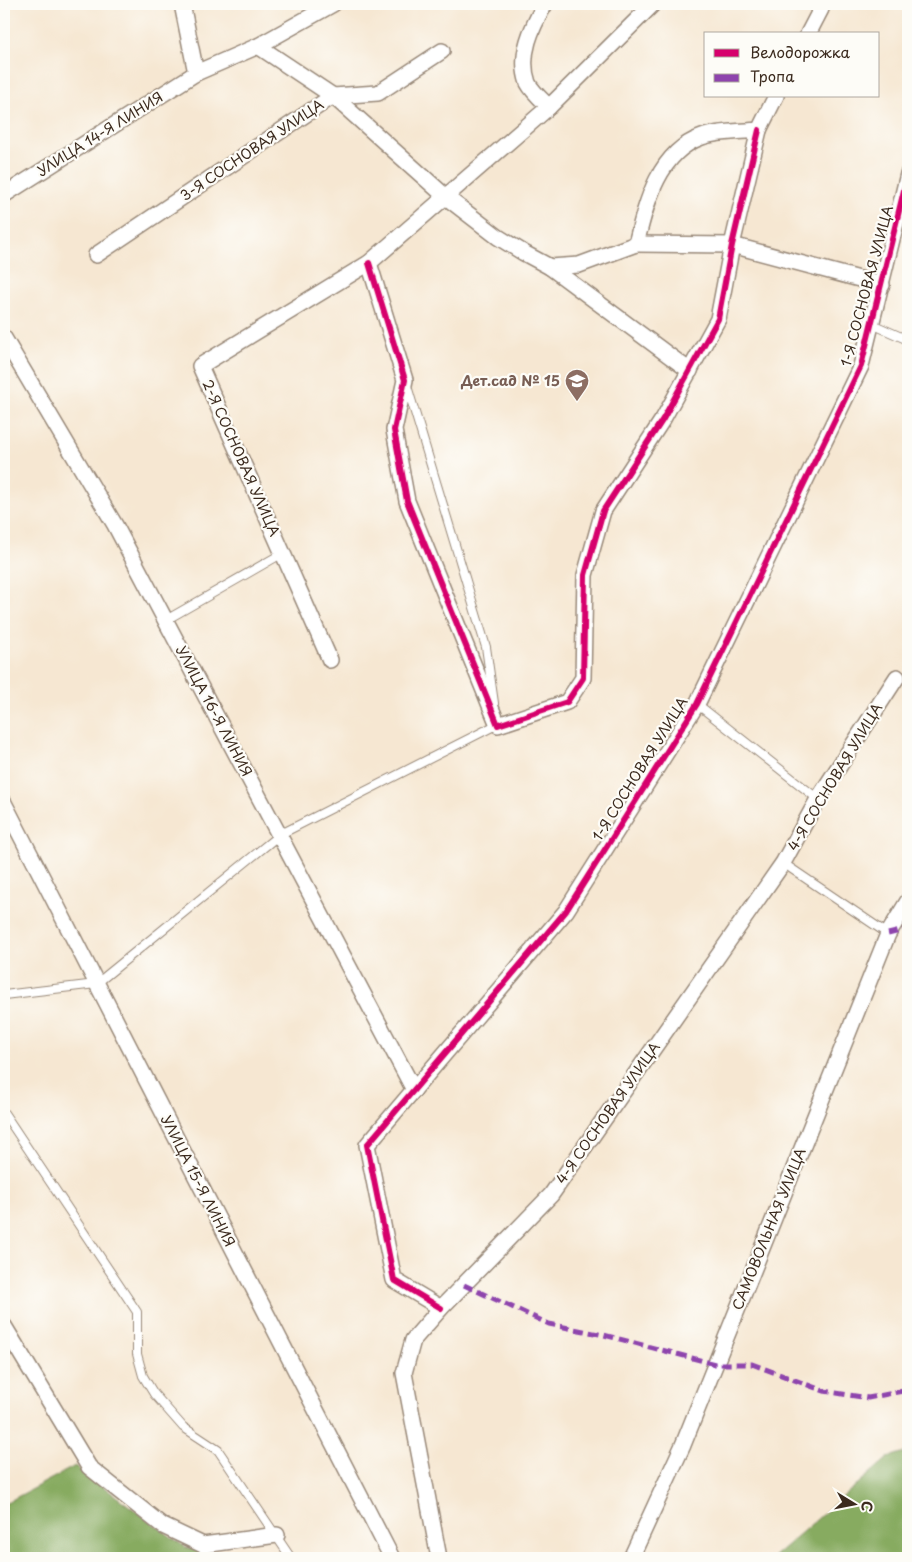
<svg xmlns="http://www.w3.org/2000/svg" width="912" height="1562" font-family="'Playpen Sans',sans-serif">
<rect width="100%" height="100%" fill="#fdfcf7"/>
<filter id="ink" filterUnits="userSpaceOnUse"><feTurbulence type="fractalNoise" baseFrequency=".02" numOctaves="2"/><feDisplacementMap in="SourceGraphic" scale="10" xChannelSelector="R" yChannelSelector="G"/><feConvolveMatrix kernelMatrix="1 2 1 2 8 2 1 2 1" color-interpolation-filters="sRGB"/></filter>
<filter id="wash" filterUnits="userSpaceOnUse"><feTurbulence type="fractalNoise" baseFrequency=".0096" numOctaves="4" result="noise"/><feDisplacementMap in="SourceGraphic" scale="20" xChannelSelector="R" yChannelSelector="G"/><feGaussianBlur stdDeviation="1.12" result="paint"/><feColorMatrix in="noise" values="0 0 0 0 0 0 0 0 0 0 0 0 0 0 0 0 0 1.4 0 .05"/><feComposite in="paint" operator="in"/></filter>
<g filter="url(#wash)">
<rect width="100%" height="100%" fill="#f6e7d2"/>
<g fill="#87ab60" stroke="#616a3f">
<path d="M908 1451V1558H772L889 1457Z"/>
<path d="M75 1466 185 1547 221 1558H4V1504Z"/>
</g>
</g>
<g filter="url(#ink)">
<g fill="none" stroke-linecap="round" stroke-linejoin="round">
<defs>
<g id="lane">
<path d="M872 324 908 340"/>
<path d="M407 386 486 647 494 703"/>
<path d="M166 620 283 553"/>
<path d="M697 704 818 799"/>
<path d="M783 863 888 934"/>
<path d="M4 995 96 984 279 835 498 724"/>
<path d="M4 1113 137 1312V1354L143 1376 154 1394 183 1427 218 1450 291 1558"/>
</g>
<g id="street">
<path d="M545 4C532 27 518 55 528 83 532 91 542 100 549 107"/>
<path d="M808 34 821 9"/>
<path d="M258 46 333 96 446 197 498 237 524 253 550 267 579 265 636 244C646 204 658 152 702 137 719 131 741 132 759 130L776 96"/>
<path d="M196 73 258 46 333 4"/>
<path d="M4 195 196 73 182 4"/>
<path d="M636 244 732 245 882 285"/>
<path d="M96 255 333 96 378 93 442 51"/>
<path d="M369 263 405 380 394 430 407 501 498 725 567 702 583 678 585 575 603 511 663 419 718 319 732 245 759 130"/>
<path d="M550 267 690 371"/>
<path d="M4 338 115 525 414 1090"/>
<path d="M330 660 200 366 369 263 549 107 653 4"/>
<path d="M4 803 392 1558"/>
<path d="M441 1308 394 1280 367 1145 566 911 697 704 861 366 908 174"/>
<path d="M4 1326 89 1467 163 1526 203 1545 277 1535"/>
<path d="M439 1558 404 1373 413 1340 441 1308 551 1195 783 863 818 799 897 677"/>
<path d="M631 1558 683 1445 888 934 908 901"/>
</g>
</defs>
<use href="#lane" stroke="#988878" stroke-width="10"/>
<use href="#street" stroke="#988878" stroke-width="18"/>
<use href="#lane" stroke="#fff" stroke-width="8"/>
<use href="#street" stroke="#fff" stroke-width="15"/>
<g stroke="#8e44ad" stroke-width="5" stroke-dasharray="10 5" stroke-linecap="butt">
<path d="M888 934 908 929"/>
<path d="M464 1285 549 1324 604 1335 715 1364H752L824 1391 868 1398 908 1390"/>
</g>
<defs>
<g id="cycleway">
<path d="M369 263 405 380 394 430 407 501 498 725 567 702 583 678 585 575 603 511 663 419 718 319 732 245 759 130"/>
<path d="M441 1308 394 1280 367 1145 566 911 697 704 861 366 908 174"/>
</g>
</defs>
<use href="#cycleway" stroke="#fdfcf7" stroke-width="9"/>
<use href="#cycleway" stroke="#d6006c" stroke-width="6"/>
</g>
</g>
<defs>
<symbol id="school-pin" viewBox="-11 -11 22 30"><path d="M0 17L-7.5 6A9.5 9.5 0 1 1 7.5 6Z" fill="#8d6e63" stroke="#fdfcf7"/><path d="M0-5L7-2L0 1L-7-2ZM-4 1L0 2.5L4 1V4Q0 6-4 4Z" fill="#fff"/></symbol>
</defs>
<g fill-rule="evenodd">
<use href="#school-pin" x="563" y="367" width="28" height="38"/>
</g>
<g text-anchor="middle" stroke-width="4.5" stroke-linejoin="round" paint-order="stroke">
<g font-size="14" fill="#3b2a1e" stroke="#fdfcf7">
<text transform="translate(100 134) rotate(-32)" y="5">УЛИЦА 14-Я ЛИНИЯ</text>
<text transform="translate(252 150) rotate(-34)" y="5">3-Я СОСНОВАЯ УЛИЦА</text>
<text transform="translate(867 286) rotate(-75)" y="5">1-Я СОСНОВАЯ УЛИЦА</text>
<text transform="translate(241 458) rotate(66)" y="5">2-Я СОСНОВАЯ УЛИЦА</text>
<text transform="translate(214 711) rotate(62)" y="5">УЛИЦА 16-Я ЛИНИЯ</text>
<text transform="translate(640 769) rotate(-58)" y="5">1-Я СОСНОВАЯ УЛИЦА</text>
<text transform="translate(835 777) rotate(-59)" y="5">4-Я СОСНОВАЯ УЛИЦА</text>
<text transform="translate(608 1113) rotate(-55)" y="5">4-Я СОСНОВАЯ УЛИЦА</text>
<text transform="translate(198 1181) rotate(63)" y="5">УЛИЦА 15-Я ЛИНИЯ</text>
<text transform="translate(769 1229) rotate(-68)" y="5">САМОВОЛЬНАЯ УЛИЦА</text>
</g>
<g font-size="14" font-weight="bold" fill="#785e54" stroke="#fdfcf7" text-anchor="end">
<text x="560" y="386">Дет.сад № 15</text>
</g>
</g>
<rect width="912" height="1562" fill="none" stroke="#fdfcf7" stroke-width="20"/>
<rect x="704" y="32" width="175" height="65" fill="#fdfcf7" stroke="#afa8a0"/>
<rect x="714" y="49" width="25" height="8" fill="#d6006c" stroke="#afa8a0"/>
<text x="750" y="58" font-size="15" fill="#3b2a1e">Велодорожка</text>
<rect x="714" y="74" width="25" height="8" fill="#8e44ad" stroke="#afa8a0"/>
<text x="750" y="82" font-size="15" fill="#3b2a1e">Тропа</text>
<g transform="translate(854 1504) rotate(100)" stroke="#fdfcf7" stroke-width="4" paint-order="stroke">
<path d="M0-4L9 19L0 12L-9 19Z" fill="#3b2a1e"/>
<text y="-8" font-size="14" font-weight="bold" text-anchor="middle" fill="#3b2a1e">С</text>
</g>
</svg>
